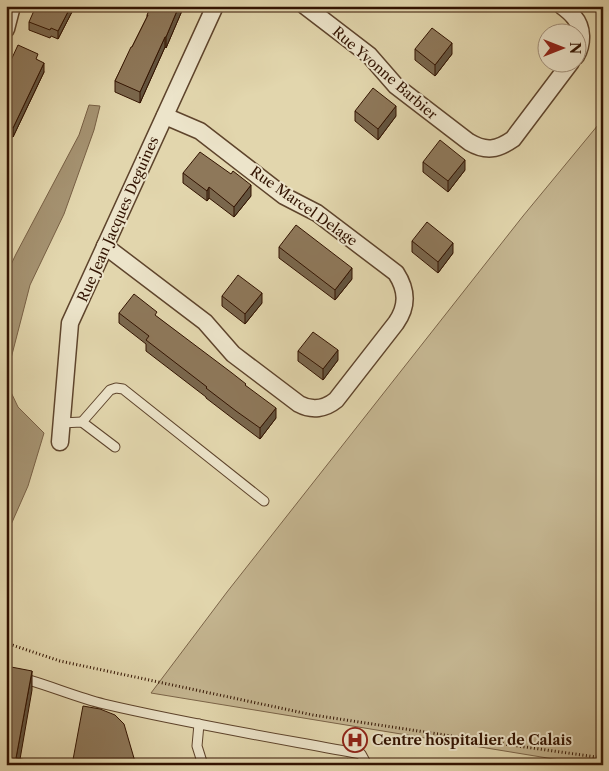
<svg xmlns="http://www.w3.org/2000/svg" width="609" height="771" font-family="'Libre Caslon Text',serif">
<rect width="100%" height="100%" fill="#e2d6ad"/>
<filter id="stains"><feTurbulence type="fractalNoise" baseFrequency=".004" numOctaves="4"/><feColorMatrix values="0 0 0 0 .2 0 0 0 0 .09 0 0 0 0 .02 0 0 0 .5 -.17"/></filter>
<radialGradient id="worn" r=".72"><stop offset=".6" stop-color="#630" stop-opacity="0"/><stop offset="1" stop-color="#630" stop-opacity=".3"/></radialGradient>
<path fill="#c4b590" stroke="#7b6448" d="M603 119V765H590L151 693 227 592 523 216Z"/>
<path fill="#a69473" stroke="#786045" d="M89 105 100 106 94 130 64 214 30 285 8 370 9 388 18 407 44 433 28 486 6 536V275L16 254 79 135Z"/>
<g fill="none" stroke-linecap="round" stroke-linejoin="round">
<defs>
<g id="service">
<path d="M82 422 110 390 116 388 123 389 264 501"/>
<path d="M61 423 82 422 115 447"/>
<path d="M6 674C40 681 71 696 104 704 189 724 275 738 361 754L367 765"/>
<path d="M199 724 197 746 203 765"/>
</g>
<g id="minor">
<path d="M305 6 369 55 396 86 469 142C486 152 497 150 513 139L571 62"/>
<path d="M562 6C566 9 571 13 574 17 583 27 583 44 576 56"/>
<path d="M6 29 12 6"/>
<path d="M105 246 205 322 233 354 299 404C312 411 325 409 336 400L396 323C408 306 407 290 396 273L317 213 284 196 200 131 165 116"/>
<path d="M60 442 70 323 215 6"/>
</g>
</defs>
<use href="#service" stroke="#5e442c" stroke-width="11"/>
<use href="#minor" stroke="#5e442c" stroke-width="19"/>
<path stroke="#321301" stroke-width="3" stroke-dasharray="1 2.5" stroke-linecap="butt" d="M6 643 60 661 313 715 504 744 603 758"/>
<use href="#service" stroke="#ece4ca" stroke-width="9"/>
<use href="#minor" stroke="#ece4ca" stroke-width="16"/>
</g>
<g fill="#7a674d" stroke="#321301">
<path d="M75 6 58 39 51 36 50 38 29 30V22Z"/>
<path d="M184 6 166 48 165 47 140 103 115 92V81L147 17V15Z"/>
<path d="M415 49 452 54 435 76 415 60Z"/>
<path d="M38 60 44 72 13 137 6 135V71Z"/>
<path d="M355 111 396 116 378 140 355 121Z"/>
<path d="M423 162 465 170 448 192 423 172Z"/>
<path d="M183 173 251 196 234 217 209 198 207 201 183 183Z"/>
<path d="M412 241 453 253 438 273 412 252Z"/>
<path d="M279 247 352 279 335 300 279 258Z"/>
<path d="M222 296 262 303 245 324 222 306Z"/>
<path d="M119 313 157 317 246 386 276 418 260 439 236 421 206 398V397L146 351V344L119 323Z"/>
<path d="M298 351 338 360 323 380 298 361Z"/>
</g>
<g fill="#63543f" stroke="#321301">
<path d="M71 6H75L58 39V31Z"/>
<path d="M179 6H184L166 48V37Z"/>
<path d="M165 37V47L140 103V92Z"/>
<path d="M452 43V54L435 76V65Z"/>
<path d="M44 63V72L13 137V128Z"/>
<path d="M396 106V116L378 140V129Z"/>
<path d="M465 160V170L448 192V181Z"/>
<path d="M251 185V196L234 217V207Z"/>
<path d="M209 187V198L207 201V191Z"/>
<path d="M453 243V253L438 273V262Z"/>
<path d="M352 268V279L335 300V290Z"/>
<path d="M262 293V303L245 324V314Z"/>
<path d="M338 350V360L323 380V369Z"/>
<path d="M276 408V418L260 439V428Z"/>
<path d="M32 671V690L19 765 16 758Z"/>
</g>
<g fill="#8e785a" stroke="#321301">
<path d="M36 6H71L58 31 51 28 50 30 29 22Z"/>
<path d="M151 6H179L166 37H165L140 92 115 81 131 47H132L148 15H147Z"/>
<path d="M432 28 452 43 435 65 415 49Z"/>
<path d="M18 45 38 54 36 59 44 63 13 128 6 125V71Z"/>
<path d="M373 88 396 106 378 129 355 111Z"/>
<path d="M440 140 465 160 448 181 423 162Z"/>
<path d="M200 152 231 174 233 171 251 185 234 207 209 187 207 191 183 173Z"/>
<path d="M427 222 453 243 438 262 412 241Z"/>
<path d="M296 225 352 268 335 290 279 247Z"/>
<path d="M238 275 262 293 245 314 222 296Z"/>
<path d="M134 294 157 312 155 315 232 373 246 384 245 385 276 408 260 428 236 411 206 388 207 387 146 340 149 336 119 313Z"/>
<path d="M313 332 338 350 323 369 298 351Z"/>
<path d="M6 666 32 671 16 758 53 765H6Z"/>
<path d="M83 706 100 709 115 715 124 724 136 765H72Z"/>
<path d="M348 759 351 765H338Z"/>
</g>
<defs>
<symbol id="hospital-ring" viewBox="-11 -11 22 22"><circle r="9.5" fill="#ece4ca" stroke="#8f2418" stroke-width="1.5"/><path d="M-5-5h3v3.5h4V-5h3V5h-3V1.5h-4V5h-3Z" fill="#8f2418"/></symbol>
</defs>
<g fill-rule="evenodd">
<use href="#hospital-ring" x="341" y="726" width="28" height="28"/>
</g>
<g text-anchor="middle" stroke-width="4" stroke-linejoin="round" paint-order="stroke">
<g font-size="14" fill="#321301" stroke="#ece4ca">
<text transform="translate(385 73) rotate(41)" y="5">Rue Yvonne Barbier</text>
<text transform="translate(304 206) rotate(35)" y="5">Rue Marcel Delage</text>
<text transform="translate(118 219) rotate(-66)" y="5">Rue Jean Jacques Deguines</text>
</g>
<g font-size="14" font-weight="bold" fill="#321301" stroke="#ece4ca" text-anchor="start">
<text x="372" y="745">Centre hospitalier de Calais</text>
</g>
</g>
<rect width="609" height="771" fill="none" stroke="#e2d6ad" stroke-width="25"/>
<rect x="8" y="8" width="594" height="756" fill="none" stroke="#321301" stroke-width="2.5"/>
<rect x="12" y="12" width="584" height="746" fill="none" stroke="#321301"/>
<g transform="translate(562 48) rotate(90)"><circle r="24" fill="#ece4ca" stroke="#a2907a"/>
<path d="M0-4L9 19L0 12L-9 19Z" fill="#8f2418"/>
<text y="-8" font-size="14" font-weight="bold" text-anchor="middle" fill="#321301">N</text>
</g>
<rect width="100%" height="100%" filter="url(#stains)"/>
<rect width="100%" height="100%" fill="url(#worn)"/>
</svg>
